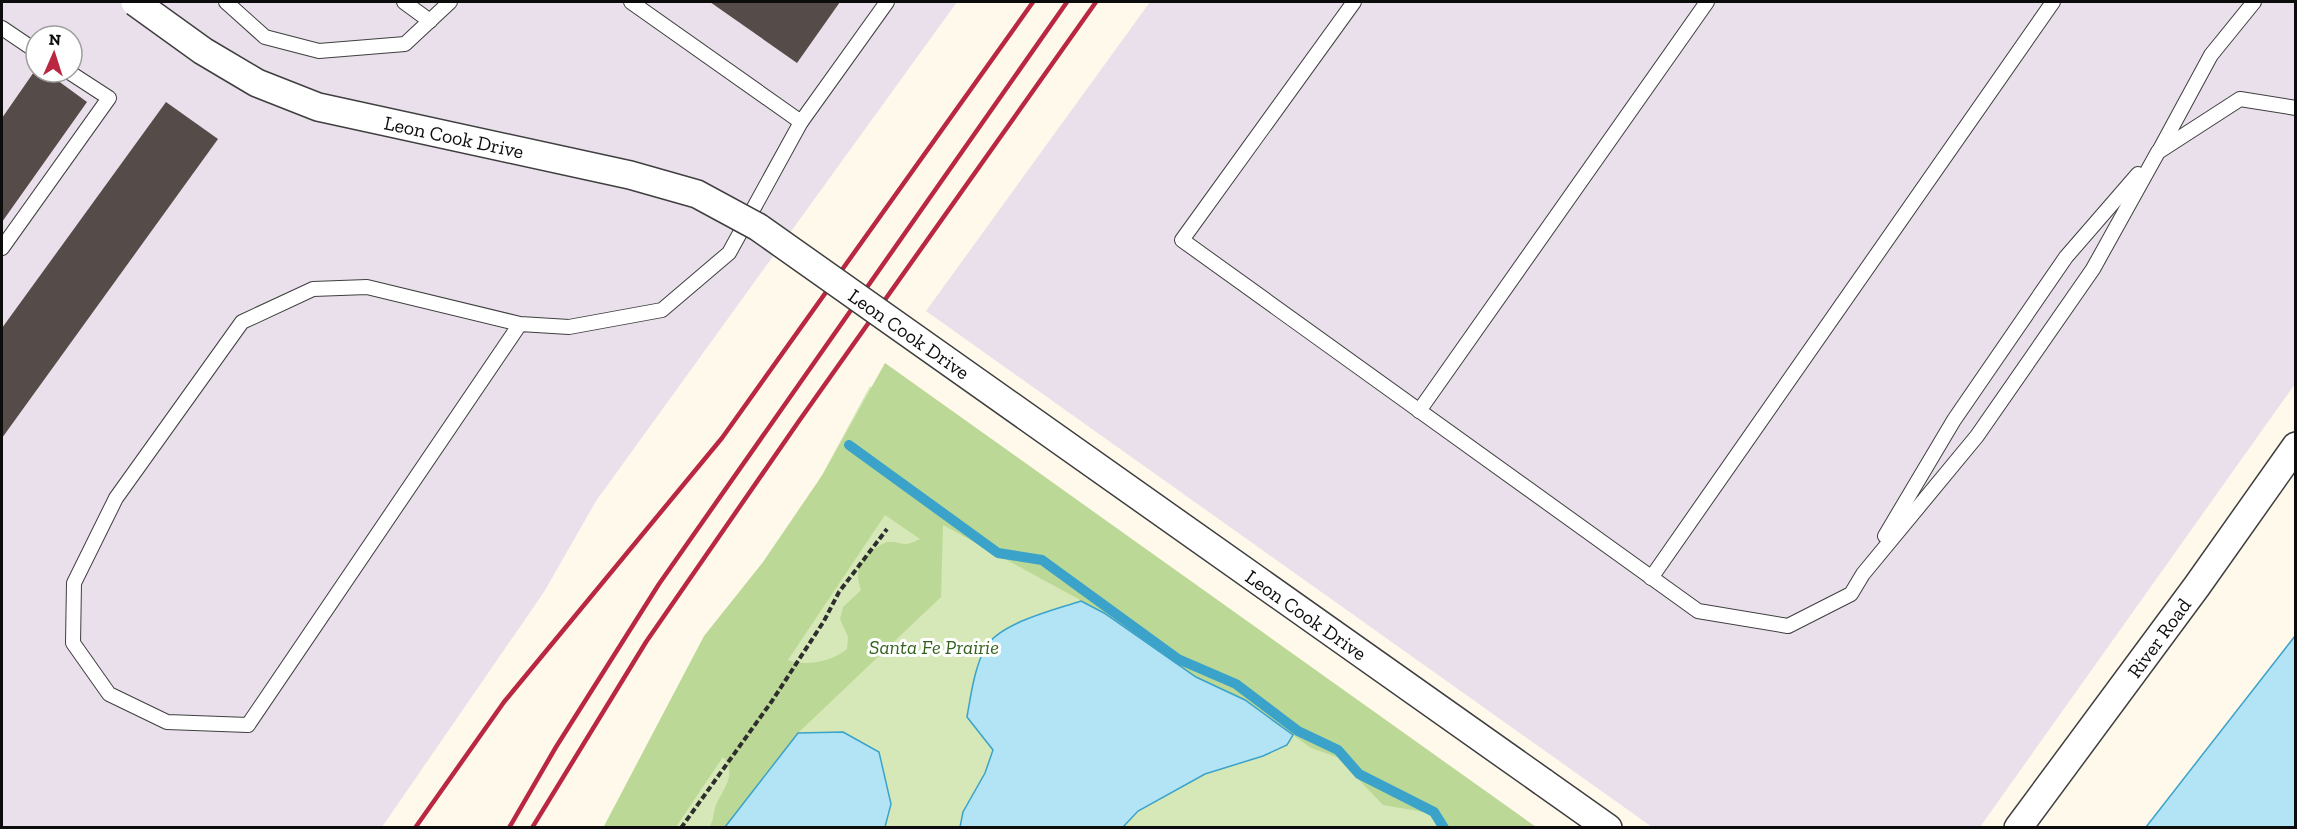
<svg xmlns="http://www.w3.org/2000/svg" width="2297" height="829" font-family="'Zilla Slab',serif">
<rect width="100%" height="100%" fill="#fff9ec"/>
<g fill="#e9e0eb" fill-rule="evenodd">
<path d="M2 2H957L596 501 544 592 382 827 2 828ZM36 36H72V72H36Z"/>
<path d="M1150 2H2295V384L1980 827H1652L926 311Z"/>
</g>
<path fill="#d6e8b7" d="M870 386 1512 827 632 828Z"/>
<path fill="#bcd896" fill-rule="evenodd" d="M885 363 1536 827H1437L1429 813 1383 805 1337 757 1311 748 1245 700 1196 677 1104 613 943 525 941 597 798 733 725 827H709C714 821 713 813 716 805 723 789 738 773 723 757L676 827 603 828 704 636 763 562 823 474ZM885 515 920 539C900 549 905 541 888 542 882 543 876 548 871 552 857 564 855 573 861 590L843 607 840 619 848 637 847 649C833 661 806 667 788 660Z"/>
<g fill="#b2e4f5" stroke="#3ba2ca" stroke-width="1.5">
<path d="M1081 601 1104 613 1196 677 1245 700 1293 735 1287 745 1263 756 1205 774 1138 811 1123 827H960L963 812 985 773 993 750 967 717C971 694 974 671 984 650 997 623 1055 610 1081 601Z"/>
<path d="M2295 636V827H2146Z"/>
<path d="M843 732 879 752 891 804 885 827H725L798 733Z"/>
</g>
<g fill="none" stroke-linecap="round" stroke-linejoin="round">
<path stroke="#3ba2ca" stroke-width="10" d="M849 445 998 553 1042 560 1178 659 1236 684 1298 731 1338 750 1359 774 1434 812 1444 828"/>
</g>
<g fill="#554c49">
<path d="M710 2H840L797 63Z"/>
<path d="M36 69V72H46L87 102 2 222V118Z"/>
<path d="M166 102 218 139 2 438V328Z"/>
</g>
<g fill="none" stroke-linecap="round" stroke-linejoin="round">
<defs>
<g id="service">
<path d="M226 2 265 37 319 51 405 44 450 2"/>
<path d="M404 2 430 21"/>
<path d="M631 2 801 122 887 2"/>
<path d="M1354 2 1182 240 1698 611 1788 626 1851 594 1863 574 1977 436 2093 269 2158 152 2240 99 2296 108"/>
<path d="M2 28 36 51"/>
<path d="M2159 151 2211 55 2254 2"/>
<path d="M2 248 109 98 69 72"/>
<path d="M520 324 248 725 167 722 109 694 73 643 74 583 116 498 242 322 313 289 367 287 520 324 569 327 662 310 729 253 801 122"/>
<path d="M1419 411 1707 2"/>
<path d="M1885 536 1954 420 2066 257 2138 174"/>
<path d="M1651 578 2053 2"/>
</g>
<g id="minor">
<path d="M1543 782 1608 828"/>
<path d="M2018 828 2197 586 2296 446"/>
</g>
</defs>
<use href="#service" stroke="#3f3f3f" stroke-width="16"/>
<use href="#minor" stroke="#3f3f3f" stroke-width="30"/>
<path stroke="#2e2e2e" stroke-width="4" stroke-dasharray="6 3" stroke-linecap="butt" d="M681 828 772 701 824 621 839 592 887 529"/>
<use href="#service" stroke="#fff" stroke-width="14"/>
<use href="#minor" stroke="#fff" stroke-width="27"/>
<g stroke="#b92840" stroke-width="4.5">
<path d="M415 828 504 702 722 438 1033 2"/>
<path d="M509 828 556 747 659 584 1067 2"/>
<path d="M532 828 646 642 799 421 1096 2"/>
</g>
<defs>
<path id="minor-bridge" d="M135 2 203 51 257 83 318 107 630 175 697 194 758 227 1543 782"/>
</defs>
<use href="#minor-bridge" stroke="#3f3f3f" stroke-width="30" stroke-linecap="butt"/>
<use href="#minor-bridge" stroke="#fff" stroke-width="27"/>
</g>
<g text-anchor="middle" stroke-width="6" stroke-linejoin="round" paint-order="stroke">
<g font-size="20" fill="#0c0c0c" stroke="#fff">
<text transform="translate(454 137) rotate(12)" y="7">Leon Cook Drive</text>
<text transform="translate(909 334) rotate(35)" y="7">Leon Cook Drive</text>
<text transform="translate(1306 615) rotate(35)" y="7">Leon Cook Drive</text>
<text transform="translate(2159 638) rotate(-54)" y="7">River Road</text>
</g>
<g font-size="20" font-style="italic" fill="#34621e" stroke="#fff">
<text x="934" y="654">Santa Fe Prairie</text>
</g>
</g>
<rect width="2297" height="829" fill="none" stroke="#0c0c0c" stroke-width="6"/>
<g transform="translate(54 54) rotate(3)"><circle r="28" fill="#ffffff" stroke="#9e9e9e" stroke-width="1.5"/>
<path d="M0-4.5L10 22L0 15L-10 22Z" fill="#b92840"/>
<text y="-9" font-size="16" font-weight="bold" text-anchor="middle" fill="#0c0c0c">N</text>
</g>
</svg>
